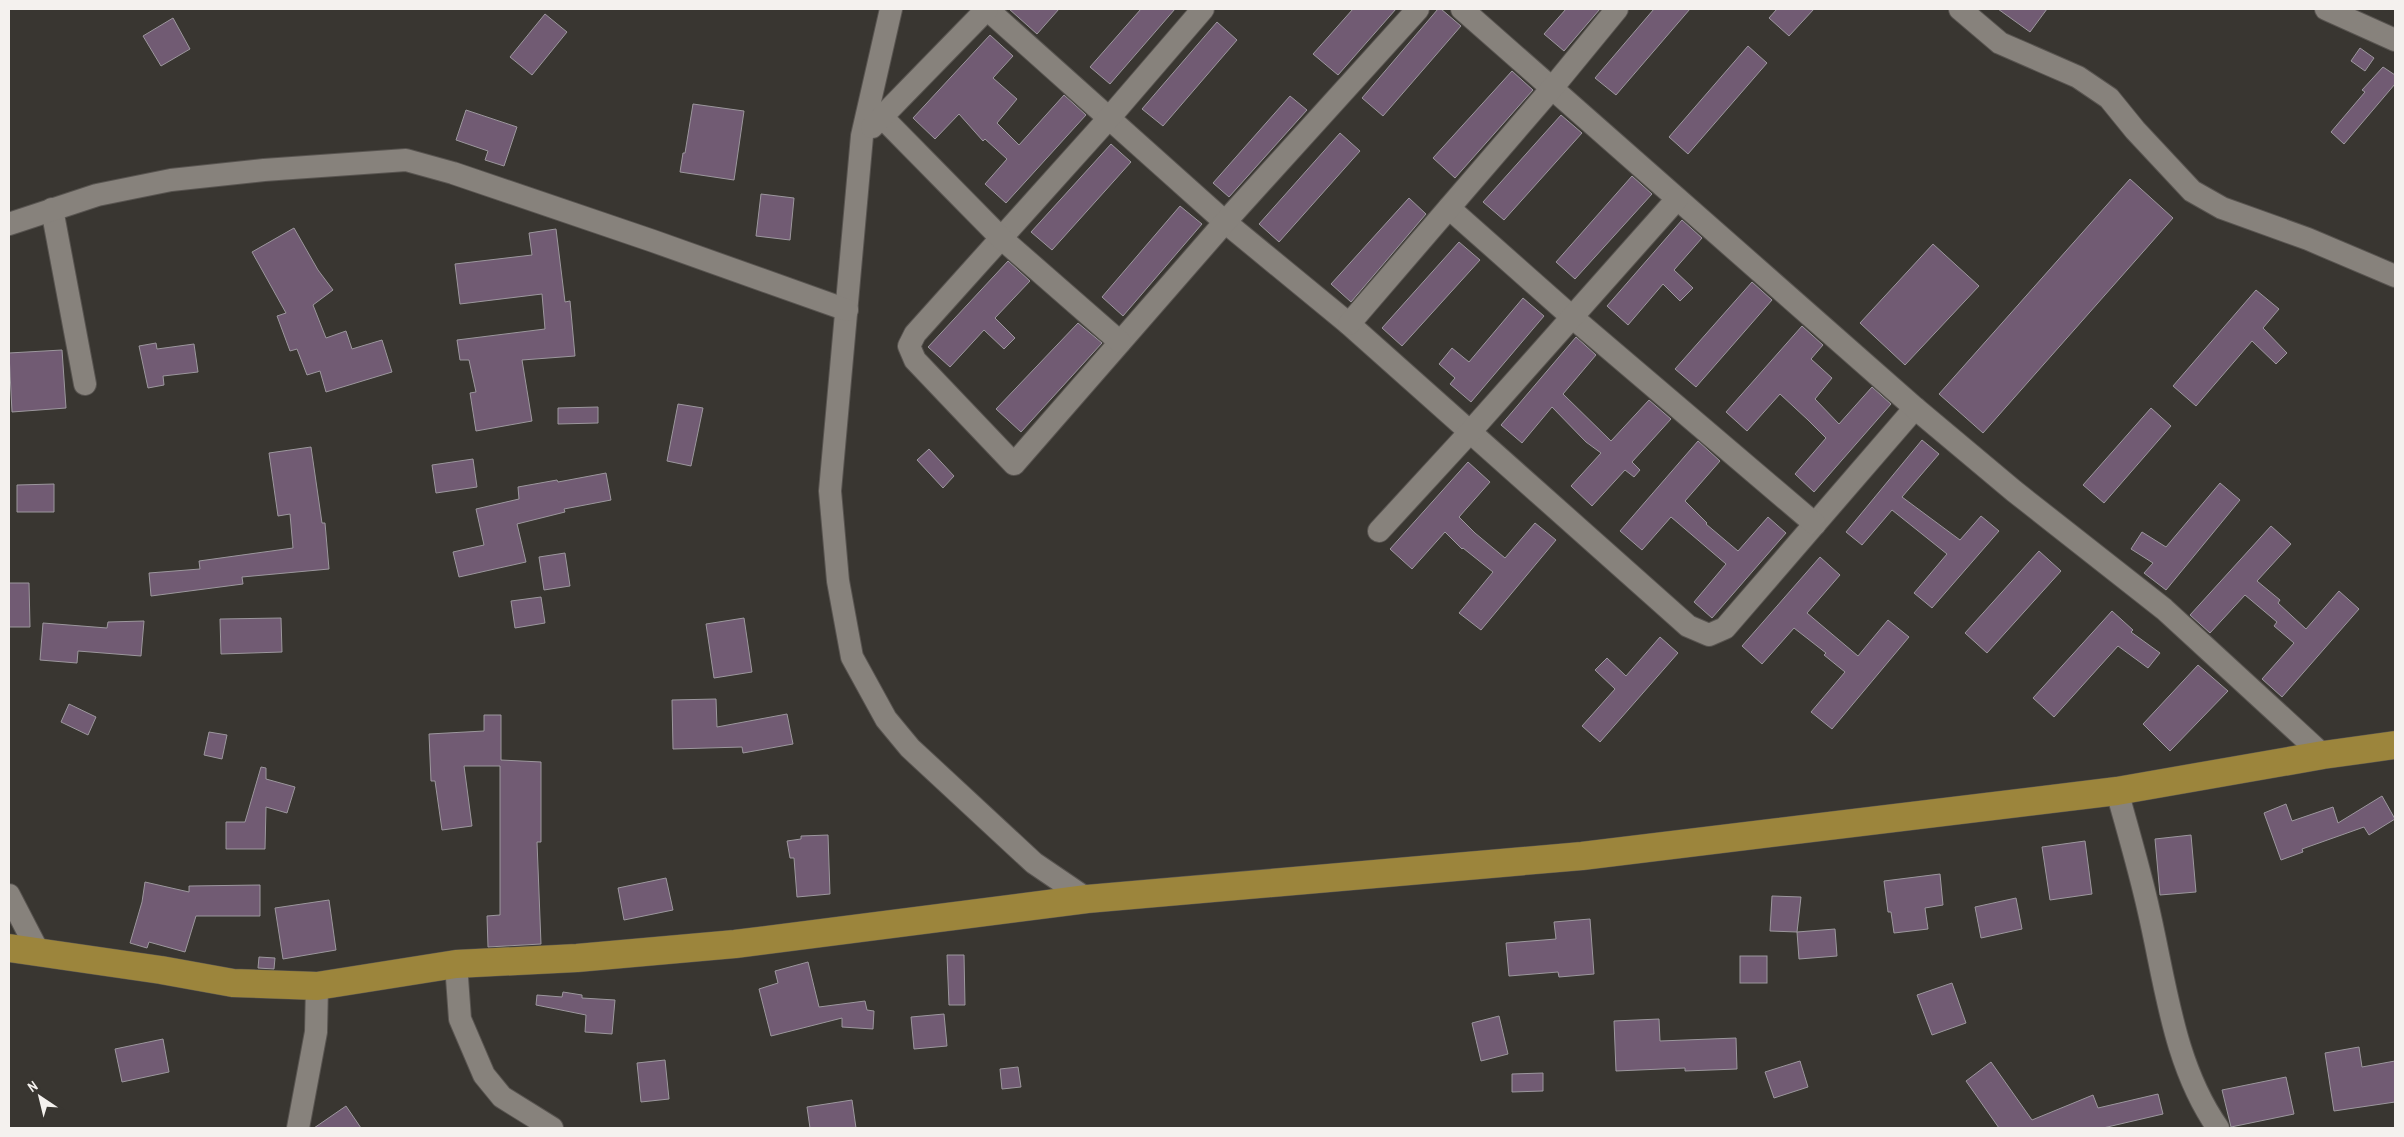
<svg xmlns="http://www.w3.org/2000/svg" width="2404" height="1137" font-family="'Archivo Narrow',sans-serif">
<rect width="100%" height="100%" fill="#393631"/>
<g fill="#715b73" stroke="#9c979d">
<path d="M1009 9H1059L1037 34Z"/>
<path d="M1141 9H1175L1110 84 1090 67Z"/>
<path d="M1353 9H1396L1338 75 1313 54Z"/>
<path d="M1438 9H1441L1461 26 1383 116 1362 98Z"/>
<path d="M1566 9H1600L1564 51 1544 34Z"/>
<path d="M1654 9H1690L1616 95 1595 78Z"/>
<path d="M1777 9H1814L1789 36 1769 18Z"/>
<path d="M1998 9H2047L2030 32Z"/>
<path d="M545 14 567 32 532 75 510 57Z"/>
<path d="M173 18 190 49 161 66 143 36Z"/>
<path d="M1217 22 1237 40 1163 126 1142 109Z"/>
<path d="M990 35 1013 56 993 78 1017 99 997 123 1019 145 1064 95 1086 115 1006 203 985 184 1007 159 985 139 983 141 959 114 935 139 913 118Z"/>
<path d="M1748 46 1767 63 1688 154 1669 137Z"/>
<path d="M2360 48 2374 58 2365 71 2351 61Z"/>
<path d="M2383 67 2395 75V84L2344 144 2331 132 2365 92 2362 90Z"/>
<path d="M1512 71 1533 90 1455 178 1433 158Z"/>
<path d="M1290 96 1307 110 1229 197 1213 183Z"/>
<path d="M693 104 744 111 734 180 680 172 683 153H685Z"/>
<path d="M466 110 517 127 504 166 485 160 488 151 456 140Z"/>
<path d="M1561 115 1582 133 1504 220 1483 202Z"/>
<path d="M1340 133 1360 151 1279 242 1259 224Z"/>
<path d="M1111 144 1131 162 1052 250 1031 232Z"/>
<path d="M1632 176 1652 194 1575 279 1556 262Z"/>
<path d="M2130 179 2173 218 1983 433 1939 394Z"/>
<path d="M761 194 794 198 790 240 756 236Z"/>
<path d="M1409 198 1426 214 1351 302 1331 284Z"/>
<path d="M1180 206 1202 224 1123 316 1102 297Z"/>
<path d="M1682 220 1702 238 1674 270 1693 288 1680 301 1663 284 1628 325 1607 306Z"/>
<path d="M294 228 318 270 333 290 313 305 326 338 346 331 352 349 382 340 392 372 326 392 320 371 307 375 297 349 290 351 277 316 286 313 252 252Z"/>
<path d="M556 229 565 302 570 301 575 356 522 360 532 421 476 431 470 393 476 392 469 360H460L457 340 545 329 542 294 460 304 455 264 532 255 529 233Z"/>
<path d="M1459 242 1480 260 1402 346 1382 328Z"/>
<path d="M1933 244 1979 286 1905 365 1860 323Z"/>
<path d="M1008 261 1030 281 995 318 1015 338 1004 349 984 330 950 367 928 347Z"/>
<path d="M1752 282 1772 300 1696 387 1675 369Z"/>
<path d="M2256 290 2279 309 2263 328 2287 353 2276 364 2252 341 2196 406 2173 386Z"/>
<path d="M1523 298 1544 316 1471 402 1450 384 1455 378 1439 364 1452 348 1469 362Z"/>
<path d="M1078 323 1102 343 1021 432 996 409Z"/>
<path d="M1802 326 1823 345 1811 359 1832 378 1815 399 1839 424 1872 387 1891 404 1814 492 1795 474 1826 438 1808 420 1780 394 1747 431 1726 412Z"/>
<path d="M1576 337 1596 355 1563 394 1611 441 1649 400 1671 419 1632 462 1640 470 1634 477 1625 470 1592 506 1571 486 1601 453 1586 442 1552 407 1522 443 1501 425Z"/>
<path d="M156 343 157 349 194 344 198 372 163 376 164 385 148 388 139 346Z"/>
<path d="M62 350 66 408 12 412 9 353Z"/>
<path d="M678 404 703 408 691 466 667 461Z"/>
<path d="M598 407V423L558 424V408Z"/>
<path d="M2151 408 2171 426 2104 503 2083 485Z"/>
<path d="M1922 440 1939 454 1902 497 1960 540 1981 516 1999 531 1932 608 1914 593 1947 554 1892 510 1862 545 1846 532Z"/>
<path d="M1698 441 1720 461 1685 501 1707 523 1706 524 1738 551 1768 517 1786 533 1712 618 1694 602 1726 564 1671 517 1642 550 1620 531Z"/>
<path d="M311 447 322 523H325L329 569 242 577 243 584 151 596 149 573 200 569 199 561 293 548 290 514 278 516 269 453Z"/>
<path d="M929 449 954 476 943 488 917 460Z"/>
<path d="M473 459 477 487 436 493 432 465Z"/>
<path d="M1468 462 1490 482 1459 517 1475 533 1505 558 1535 523 1556 540 1481 630 1459 613 1493 572 1463 548 1462 549 1445 532 1412 569 1390 549Z"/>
<path d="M606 473 611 500 564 509 565 512 517 524 526 562 459 577 453 552 484 545 476 509 519 499 518 487 557 480 558 482Z"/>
<path d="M2220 483 2240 500 2166 590 2144 573 2153 563 2131 549 2142 532 2166 547Z"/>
<path d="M54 484V512H17V485Z"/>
<path d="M2271 526 2291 544 2257 581 2280 600 2278 603 2306 629 2339 591 2359 609 2282 697 2262 679 2294 643 2274 626 2277 622 2245 595 2210 633 2190 615Z"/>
<path d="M2039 551 2061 571 1987 653 1965 633Z"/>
<path d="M565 553 570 586 544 590 539 557Z"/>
<path d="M1820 557 1840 575 1807 613 1858 656 1888 620 1909 637 1832 729 1811 712 1845 672 1824 655 1826 653 1794 628 1762 664 1742 646Z"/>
<path d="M9 583H29L30 627H9Z"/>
<path d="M541 597 545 623 515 628 511 601Z"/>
<path d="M2112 611 2133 630 2131 632 2160 653 2148 668 2118 646 2054 717 2033 698Z"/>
<path d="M281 618 282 652 221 654 220 619Z"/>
<path d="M744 618 752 672 714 678 706 624Z"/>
<path d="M144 621 141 656 78 651 77 663 40 660 43 623 107 628 108 622Z"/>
<path d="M1660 637 1678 653 1600 742 1582 726 1615 689 1595 670 1607 658 1626 676Z"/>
<path d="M2198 665 2228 691 2170 751 2143 724Z"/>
<path d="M716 699 717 727 787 714 793 744 743 753 742 747 673 749 672 700Z"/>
<path d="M69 704 96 717 88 735 61 722Z"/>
<path d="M484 715H501V760L541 762V842H537L541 944 488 947 487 916 500 915V766H464L472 826 442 830 435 781H431L429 734 484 731Z"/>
<path d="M209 732 227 735 222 759 204 755Z"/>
<path d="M261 767 266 768V779L295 787 287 813 266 807 265 849H226V822H245Z"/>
<path d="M2382 796 2395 819 2369 835 2364 827 2302 849 2303 852 2281 860 2264 813 2286 804 2292 821 2333 807 2338 823Z"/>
<path d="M828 835 830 894 797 897 794 858H790L787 841 801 839V836Z"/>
<path d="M2191 835 2196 892 2160 895 2155 839Z"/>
<path d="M2085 841 2092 894 2050 900 2042 847Z"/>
<path d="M1940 874 1943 905 1925 908 1928 929 1894 933 1891 912H1888L1884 881Z"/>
<path d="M666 878 673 910 624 920 618 888Z"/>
<path d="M145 882 189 892V886L260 885V916H196L185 952 149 942 147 948 130 943 142 902Z"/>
<path d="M1772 896 1801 897 1797 932 1770 931Z"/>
<path d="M2016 898 2022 929 1981 938 1975 907Z"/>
<path d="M329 900 336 950 283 959 275 908Z"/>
<path d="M1590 919 1594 974 1559 977 1558 972 1509 976 1506 943 1556 939 1554 922Z"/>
<path d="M1835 929 1837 956 1799 959 1797 932Z"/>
<path d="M947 955H964L965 1005H949Z"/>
<rect x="1740" y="956" width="27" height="27"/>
<path d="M259 957 275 958 274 969 258 968Z"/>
<path d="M808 962 819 1007 865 1001 867 1010 874 1011 873 1029 842 1027V1018L771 1036 759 989 778 983 775 971Z"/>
<path d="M1952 983 1966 1023 1932 1035 1917 995Z"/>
<path d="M563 992 582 995V998L615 1000 612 1034 585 1032 586 1015 536 1005 537 995 562 997Z"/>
<path d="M944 1014 947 1046 914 1049 911 1017Z"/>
<path d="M1499 1016 1508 1054 1481 1061 1472 1023Z"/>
<path d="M1659 1019 1660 1041 1736 1038 1737 1069 1685 1071V1068L1616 1071 1614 1021Z"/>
<path d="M163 1039 169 1072 122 1082 115 1049Z"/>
<path d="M2359 1047 2362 1067 2395 1061V1102L2334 1111 2325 1053Z"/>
<path d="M665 1060 669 1099 641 1102 637 1063Z"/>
<path d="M1800 1061 1808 1087 1774 1098 1765 1072Z"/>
<path d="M1991 1062 2032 1120 2093 1095 2098 1108 2158 1094 2163 1114 2103 1128H1999L1966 1081Z"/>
<path d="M1018 1067 1021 1087 1002 1089 1000 1069Z"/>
<path d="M1543 1073V1091L1512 1092V1074Z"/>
<path d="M2286 1077 2294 1114 2231 1127 2222 1090Z"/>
<path d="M852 1100 856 1128H810L807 1107Z"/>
<path d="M346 1106 361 1128H314Z"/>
</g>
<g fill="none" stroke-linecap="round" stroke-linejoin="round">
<defs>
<g id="minor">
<path d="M891 9 862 136 830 491 838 581 852 657 886 719 910 748 1034 863 1087 899"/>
<path d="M987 9 1225 222 1349 324 1688 626 1709 635 1725 628 1915 408"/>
<path d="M1203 9 1110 117 915 334 909 346 915 360 1014 464 1225 222 1418 9"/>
<path d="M1462 9 1915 408 2014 491 2164 609 2323 755"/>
<path d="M1960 9 2000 43 2078 77 2109 98 2135 130 2192 191 2222 208 2308 239 2395 276"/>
<path d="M2326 9 2395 40"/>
<path d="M882 117 1001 238 1120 342"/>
<path d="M872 127 987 9"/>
<path d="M1449 208 1572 317 1815 524"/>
<path d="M52 209 85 384"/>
<path d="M9 224 97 195 171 180 264 170 406 160 453 173 653 241 847 310"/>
<path d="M1349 324 1553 87 1617 9"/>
<path d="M1379 531 1470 432 1677 199"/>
<path d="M2117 791C2128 831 2140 871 2149 912 2166 986 2174 1065 2218 1128"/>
<path d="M9 895 39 953"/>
<path d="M456 964 460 1019 484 1075 502 1097 552 1128"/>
<path d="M298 1128 316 1032 317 986"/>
</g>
<path id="major" d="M9 948 161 970 233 983 317 986 456 964 577 958 735 944 1087 899 1582 856 2117 791 2323 755 2395 745"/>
</defs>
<use href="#minor" stroke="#585450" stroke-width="24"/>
<use href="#major" stroke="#585450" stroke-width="29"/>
<use href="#minor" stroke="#87827c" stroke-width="22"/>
<use href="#major" stroke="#9c853c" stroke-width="28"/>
</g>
<rect width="2404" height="1137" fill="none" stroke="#f4f1ee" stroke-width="20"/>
<g transform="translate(40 1097) rotate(325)" stroke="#393631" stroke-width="4" paint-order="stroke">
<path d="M0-4L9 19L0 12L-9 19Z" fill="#f4f1ee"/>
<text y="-8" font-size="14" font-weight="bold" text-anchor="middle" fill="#f4f1ee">N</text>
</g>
</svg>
